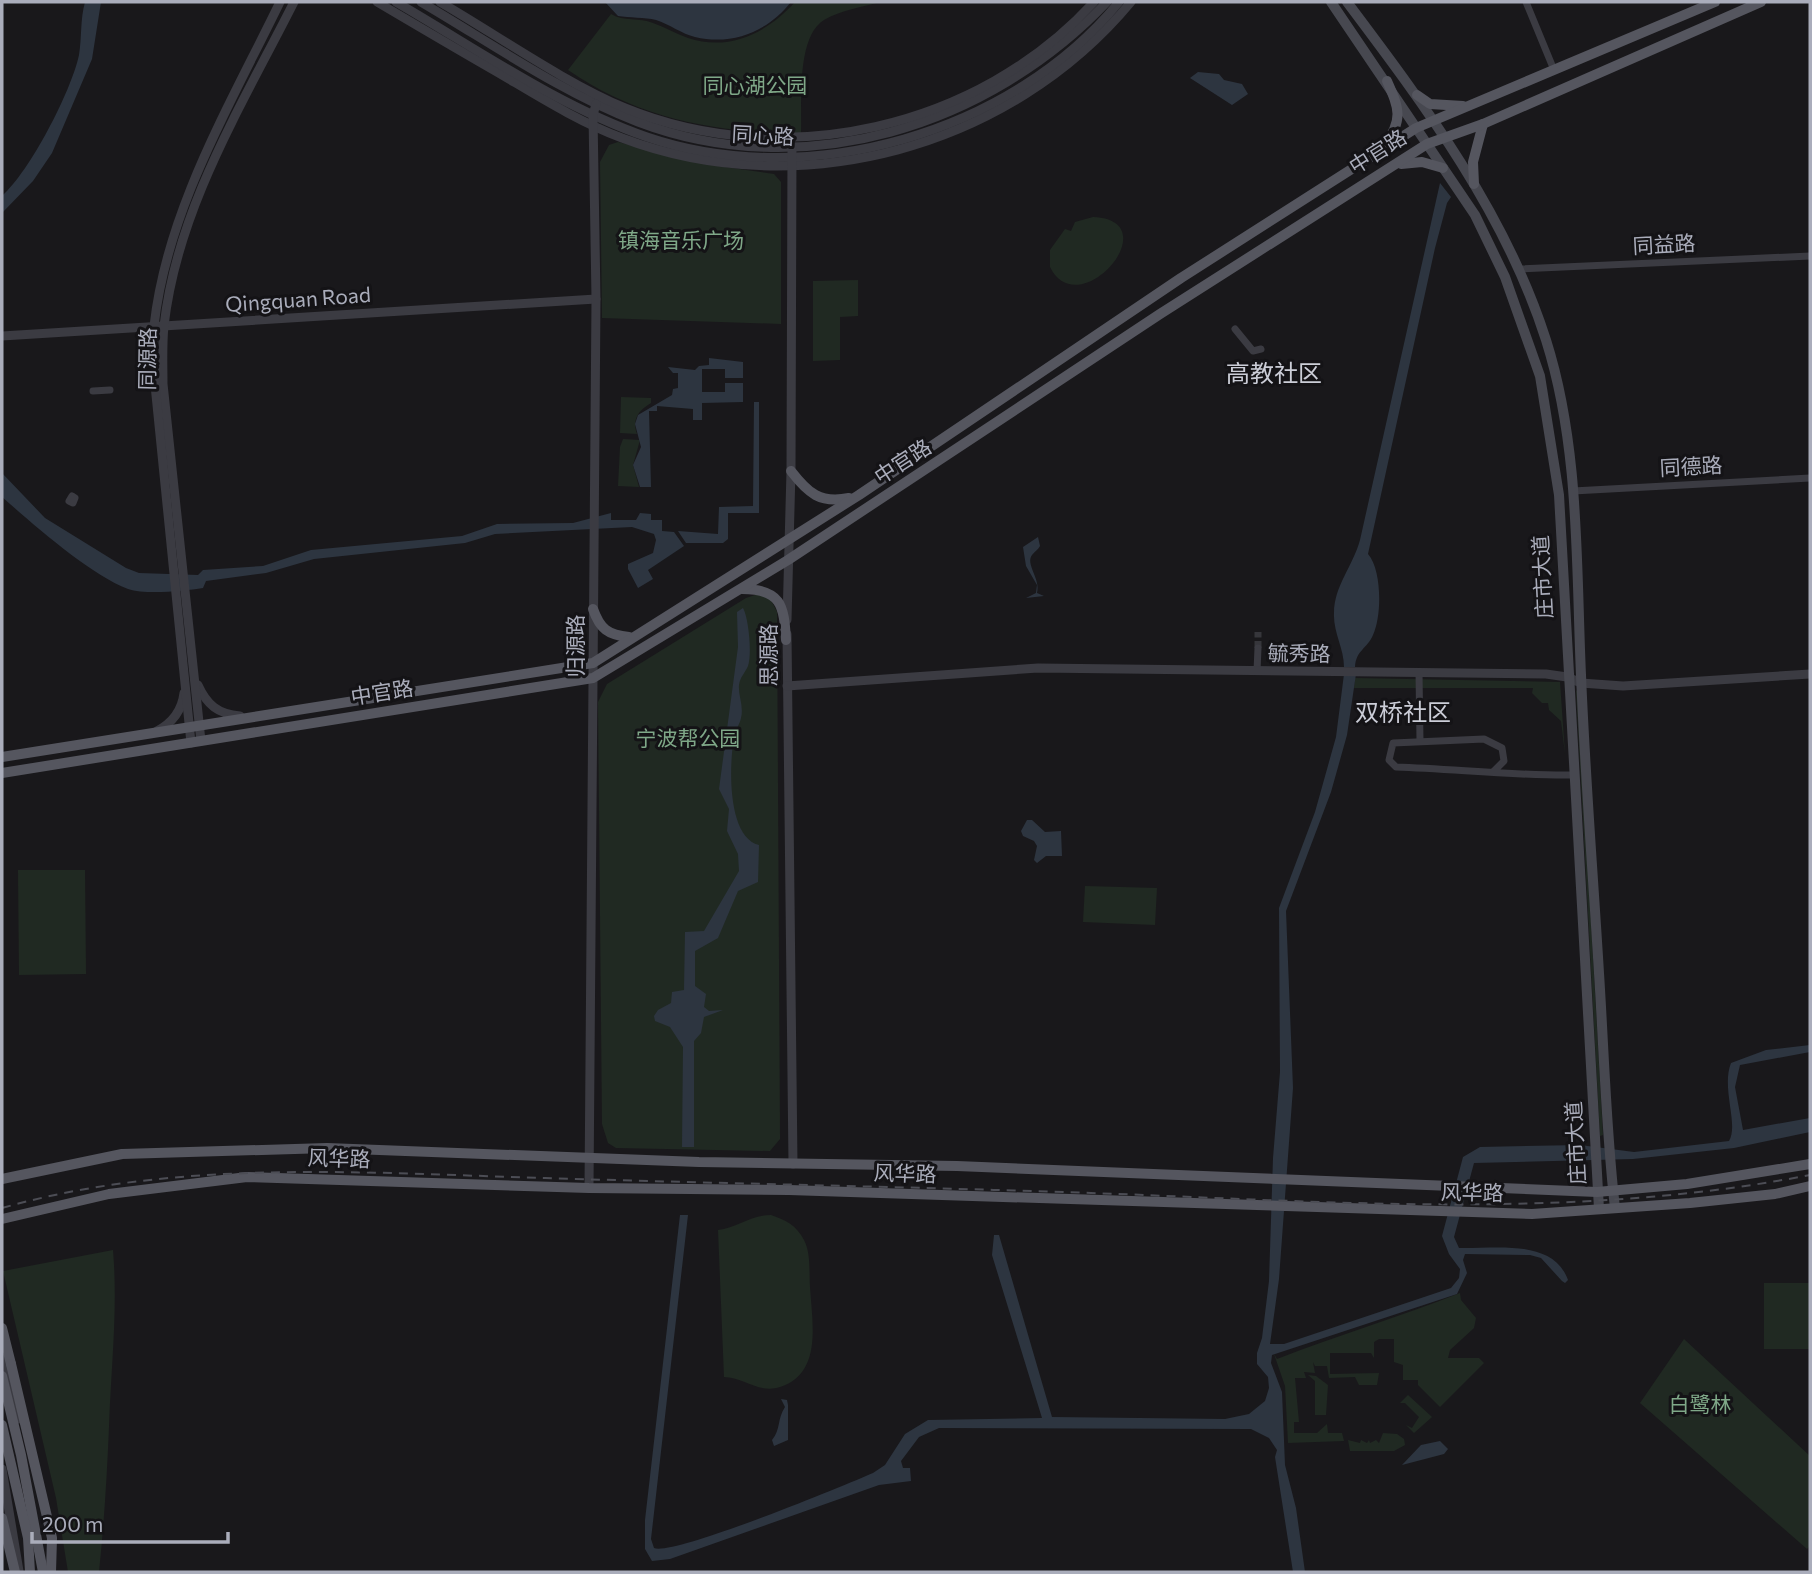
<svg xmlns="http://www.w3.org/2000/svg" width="1812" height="1574" font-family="Commissioner,'Noto Sans SC',sans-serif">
<rect width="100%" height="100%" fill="#19181b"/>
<g fill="#202922">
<path d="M795 2H881C862 7 841 10 824 20 796 37 802 104 801 133 716 133 639 119 568 70L611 14C624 22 639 17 653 23 665 27 676 34 688 38 730 52 768 32 795 2Z"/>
<path d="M618 142 704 164 774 174 781 182V324L602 318 600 162 609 145Z"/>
<path d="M1093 217C1170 220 1079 326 1050 267V250L1065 229 1071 231 1075 222Z"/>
<path d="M858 280V316L840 317V360L813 361V281Z"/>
<path d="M621 397 651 398V403C638 411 632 419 637 434L620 433Z"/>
<path d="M623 439 640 440 633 465 639 487 618 486 620 447Z"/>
<path d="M758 594 770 598 777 612 780 1139 770 1151 616 1148 608 1143 602 1124 598 702 607 684 746 598Z"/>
<path d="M1355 678 1560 682 1565 754 1561 721 1549 710 1548 703H1542L1532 693 1533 688H1354Z"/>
<path d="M1578 690 1603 1135 1600 1136 1576 691Z"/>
<path d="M18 870H85L86 974 19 975Z"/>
<path d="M1085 886 1157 888 1155 925 1083 922Z"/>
<path d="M771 1215C786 1220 796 1225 804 1240 811 1253 809 1272 810 1287 812 1322 823 1373 780 1387 759 1394 743 1377 724 1377L718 1230C737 1228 750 1215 771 1215Z"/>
<path d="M113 1250C118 1310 111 1367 109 1427 107 1476 104 1524 99 1572H68L56 1498 3 1271Z"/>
<rect x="1764" y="1283" width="46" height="66"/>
<path d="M1460 1293 1461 1300 1476 1318 1474 1328 1450 1350 1448 1358H1479L1484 1363 1440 1407 1418 1385V1380H1403V1365L1394 1362V1339H1379L1374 1342V1358L1371 1353H1330V1374L1379 1373 1377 1385H1359L1355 1377 1329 1378 1327 1366H1315L1313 1362 1315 1373 1304 1372 1306 1378H1295L1299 1422H1294V1433H1317L1327 1424 1328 1433H1342L1344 1441 1288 1443 1285 1386 1274 1354 1277 1359C1338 1335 1400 1317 1460 1293Z"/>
<path d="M1684 1339 1810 1456V1546L1807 1549 1640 1403Z"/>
<path d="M1308 1375 1316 1376 1328 1385 1326 1415H1315V1381Z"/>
<path d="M1408 1395 1432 1417 1414 1433 1406 1425 1412 1428 1419 1417 1405 1403H1400Z"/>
<path d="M1383 1433 1397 1434 1404 1439 1405 1445 1394 1451H1350L1348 1440 1360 1443 1361 1440 1367 1443 1369 1440 1370 1443 1376 1440 1379 1443Z"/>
</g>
<g fill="#2d3540">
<path d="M85 2H101L92 59 52 153 33 181 2 213V196C30 171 71 92 79 55 82 37 80 20 85 2Z"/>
<path d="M605 2H791C768 31 733 46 695 37 682 34 669 24 656 20 645 17 629 18 618 16Z"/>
<path d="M1198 72 1219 74 1224 80 1242 84 1248 94 1232 105 1190 78Z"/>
<path d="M1440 183 1451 197 1447 203 1435 248 1368 554C1382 570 1382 616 1373 635 1367 649 1356 650 1355 667H1344C1344 648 1333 632 1334 613 1334 586 1353 566 1360 540Z"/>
<path d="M709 358 743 362V378H725V369H702V392H725V383H743V402L702 403V420H693V409L657 406V411H649L651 487H640L633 465 641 447 635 424 638 415 672 395 673 389 678 388V373H673L668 367 695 370 699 366 709 365Z"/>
<path d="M754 402H759V513H728V539L723 543H686L678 531 718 534 719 507 753 506Z"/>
<path d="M2 473 45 518 126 568 139 573 198 575 203 570 263 566 311 550 462 536 497 524 573 523 611 513V520H636L640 513 651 514V520H662V531L674 532 684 546 648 570 653 579 638 588 628 569V564L653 553 656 540 654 534 632 527 495 534 465 543 314 559 266 573 206 581 203 588C184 591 146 595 128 589 89 574 34 525 2 497Z"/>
<path d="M1038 537 1040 546C1038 550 1035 551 1032 555 1025 564 1041 579 1037 593L1044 596 1026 598 1036 593 1037 585 1026 566 1023 547Z"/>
<path d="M743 608C749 619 752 655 748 666 745 673 740 677 739 685 738 696 744 706 741 718 740 724 735 730 734 738 729 765 727 837 759 845L758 882 738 891 718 938 695 951V986L706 994 704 1007 709 1011 723 1010 704 1017 701 1033 694 1041V1147H682L683 1047 670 1027 655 1021 654 1016 658 1010 671 1003 672 992 684 990 685 932 704 931 739 871 738 854 727 831 729 809 719 789 738 647 737 612Z"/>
<path d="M1344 674H1356L1347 735 1331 792 1286 911 1293 1088 1279 1279 1270 1344H1284L1451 1288 1459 1278 1460 1269 1449 1254 1442 1236 1463 1157 1480 1147 1580 1145 1634 1152 1729 1141C1739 1125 1721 1088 1731 1063L1766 1050 1810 1045V1052L1740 1065 1735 1087 1743 1130 1810 1118V1132L1734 1148 1633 1159 1474 1163 1454 1237 1459 1248C1494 1249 1553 1238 1568 1280L1565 1283 1562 1281 1541 1258 1530 1255 1465 1254 1463 1260 1467 1273 1457 1294 1272 1355 1271 1363 1282 1392 1285 1465 1296 1508 1305 1572H1293L1275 1457 1277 1450 1269 1438 1251 1429 939 1428 919 1437 901 1461 903 1468H910L911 1481 879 1485 670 1559 652 1561 645 1549V1520L680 1215H688L651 1539 654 1548C674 1556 843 1486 873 1473L885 1465 905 1434 928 1420 1042 1418 992 1255 994 1235H999L1052 1417 1225 1419 1249 1414 1265 1401 1269 1388 1268 1377 1257 1364V1353L1262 1338 1269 1281 1273 1158 1280 1072 1279 908 1315 812 1336 737Z"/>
<path d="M1027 820H1032L1045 832 1061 831 1062 856H1046L1037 863 1034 860 1037 846 1034 841 1023 836 1021 831Z"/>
<path d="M781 1399 787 1400 788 1405V1440L774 1446 772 1440C781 1429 777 1419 785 1407Z"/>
<path d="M1440 1441 1448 1449 1444 1454 1402 1465 1421 1445Z"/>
</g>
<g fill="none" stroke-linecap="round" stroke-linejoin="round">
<path stroke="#36363b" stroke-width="7" stroke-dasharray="7 3.5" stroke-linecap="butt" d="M1258 648V632"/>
<g stroke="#3b3b42" stroke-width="7">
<path d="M1526 2 1554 70"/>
<path d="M1519 269 1810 256"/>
<path d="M1235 329 1253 351 1261 349"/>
<path d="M93 391 110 390"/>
<path d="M1573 491 1810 478"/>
<path d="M72 496 75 498 73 503 69 501Z"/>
<path d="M1257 671 1258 648"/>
<path d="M1419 673 1420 741"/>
<path d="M1494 771 1504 761 1502 748 1484 739 1393 743 1389 760 1396 767C1456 769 1515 776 1574 775"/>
</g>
<g stroke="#3b3b42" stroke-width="9">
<path d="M377 2C421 28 465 54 509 79 546 101 582 123 622 138 800 205 1010 148 1131 2"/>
<path d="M396 2C477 49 558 106 647 137 808 192 1012 133 1119 2"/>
<path d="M421 2C491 43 562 93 638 122 804 185 989 126 1107 2"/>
<path d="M440 2C497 35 565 83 625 108 783 173 979 128 1094 2"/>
<path d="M2 336 596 299"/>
<path d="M787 620 791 471 792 147"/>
<path d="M787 634 793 1164"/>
<path d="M198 685C207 705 218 714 240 716"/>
<path d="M787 686 1038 668 1546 674 1567 677 1581 683 1623 686 1810 674"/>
<path d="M157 731C172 723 182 710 184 693"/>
<path d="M201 741 163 384C163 365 162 345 164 326 177 209 242 105 294 2"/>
<path d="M191 743 155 385C155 365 152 345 154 326 167 210 230 105 280 2"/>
<path d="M589 1188 596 299 593 115 596 104"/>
<path d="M4 1358 18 1419"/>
<path d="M2 1469 19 1571"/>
</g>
<g stroke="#474850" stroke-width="10">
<path d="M1331 2 1475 215 1505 277 1540 376 1559 495 1599 1209"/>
<path d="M1347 2C1426 107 1506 214 1546 340 1580 447 1576 564 1581 675 1585 774 1593 874 1599 973 1604 1051 1606 1130 1615 1208"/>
</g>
<g stroke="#55565f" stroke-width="10">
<path d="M1417 95 1430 104 1463 106"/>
<path d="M1384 146C1404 120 1399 108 1387 81"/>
<path d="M1401 164 1422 162 1443 168"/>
<path d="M1474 184 1473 162 1483 124"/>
<path d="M791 471C808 493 820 504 849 498"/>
<path d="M742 589C781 589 784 605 786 640"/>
<path d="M593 609C600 629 608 635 629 637"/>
<path d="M2 757 593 663 859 495 1181 278 1416 128 1715 2"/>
<path d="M2 773 593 678 788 560 1160 314 1427 144 1483 124 1761 2"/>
<path d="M2 1179 122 1154 327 1148 699 1162 957 1166 1597 1192 1687 1184 1810 1164"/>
<path d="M2 1219 109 1194 247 1177 589 1188 789 1190 1532 1214 1690 1203 1775 1194 1810 1186"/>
<path d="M2 1328 11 1364"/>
<path d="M2 1376 21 1455 43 1572"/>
<path d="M2 1425 28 1538 30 1572"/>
<path d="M2 1518 15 1572"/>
</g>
<path stroke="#4c4d55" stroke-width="2" stroke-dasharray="9 7" stroke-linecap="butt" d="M2 1208C179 1158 364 1173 545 1178 737 1184 928 1187 1119 1194 1350 1203 1583 1219 1810 1175"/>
<path stroke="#55565f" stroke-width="10" d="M11 1364 52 1538 51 1572"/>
</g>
<g text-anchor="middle" stroke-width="6" stroke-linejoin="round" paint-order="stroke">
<g font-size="21" fill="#7fa888" stroke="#141316">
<text x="755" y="93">同心湖公园</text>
<text x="681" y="248">镇海音乐广场</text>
<text x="688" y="746">宁波帮公园</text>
<text x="1700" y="1412">白鹭林</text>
</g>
<g font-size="21" fill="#aaadbb" stroke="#141316">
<text transform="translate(763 136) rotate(3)" y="7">同心路</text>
<text transform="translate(1378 152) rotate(-32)" y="7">中官路</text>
<text transform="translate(1664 245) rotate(-3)" y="7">同益路</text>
<text transform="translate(298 300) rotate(-4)" y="7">Qingquan Road</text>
<text transform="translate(148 359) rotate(-89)" y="7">同源路</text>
<text transform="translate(903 462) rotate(-33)" y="7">中官路</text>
<text transform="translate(1691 467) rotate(-3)" y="7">同德路</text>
<text transform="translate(1543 577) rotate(-93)" y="7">庄市大道</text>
<text transform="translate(576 646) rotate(-90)" y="7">归源路</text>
<text transform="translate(1299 654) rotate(1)" y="7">毓秀路</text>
<text transform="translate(769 655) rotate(-90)" y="7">思源路</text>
<text transform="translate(382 693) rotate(-9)" y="7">中官路</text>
<text transform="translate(1576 1143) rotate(-93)" y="7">庄市大道</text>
<text transform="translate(339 1159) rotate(2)" y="7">风华路</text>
<text transform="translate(905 1174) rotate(2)" y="7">风华路</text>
<text transform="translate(1472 1193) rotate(1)" y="7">风华路</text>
</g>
<g font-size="24" fill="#cbcdd7" stroke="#141316">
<text x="1274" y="382">高教社区</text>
<text x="1403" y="721">双桥社区</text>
</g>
</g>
<rect width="1812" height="1574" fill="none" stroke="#aaadbb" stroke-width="7"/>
<path d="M32 1532v10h196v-10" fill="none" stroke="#aaadbb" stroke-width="3.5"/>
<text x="42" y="1532" font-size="21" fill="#aaadbb" stroke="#141316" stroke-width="5" paint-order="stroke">200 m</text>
</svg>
